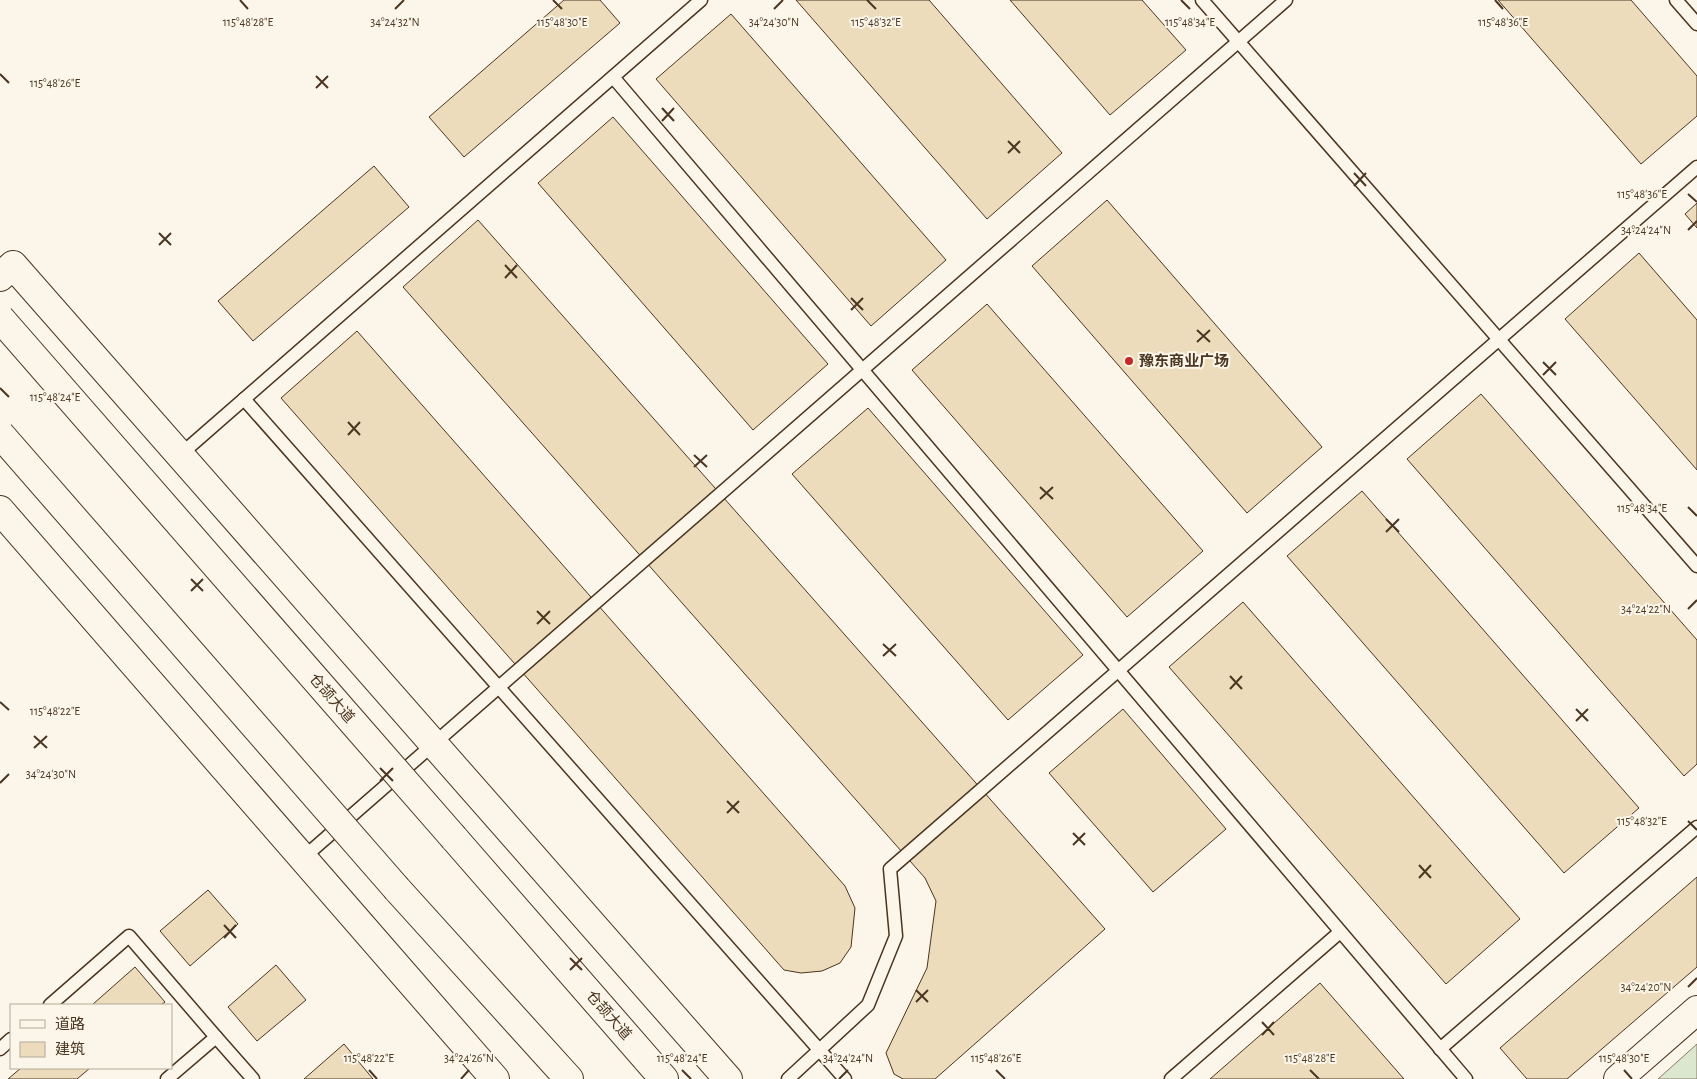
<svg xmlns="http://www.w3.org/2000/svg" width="1697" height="1079" font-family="'Alegreya Sans','Noto Sans SC',sans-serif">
<rect width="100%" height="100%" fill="#fbf6e9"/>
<path fill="#dce7d0" stroke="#887966" d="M1697 1044V1079H1658Z"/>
<g fill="#ecdcbc" stroke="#4a3520">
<path d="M564 0H600L620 23 464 157 429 117Z"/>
<path d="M796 0H929L1062 153 987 219Z"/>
<path d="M1010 0H1142L1186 50 1110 115Z"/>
<path d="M1498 0H1631L1697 76V116L1641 164Z"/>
<path d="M731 14 946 260 871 326 656 79Z"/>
<path d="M613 117 828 364 753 430 538 183Z"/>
<path d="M374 166 409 207 253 341 218 301Z"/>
<path d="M1107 200 1322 447 1247 513 1032 266Z"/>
<path d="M1697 203V228L1685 214Z"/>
<path d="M478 220 1105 929 935 1079H903L894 1074 886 1053 927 968 936 901 925 878 403 287Z"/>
<path d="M1639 253 1697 320V470L1565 319Z"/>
<path d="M987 304 1203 551 1127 617 912 370Z"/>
<path d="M357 331 845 886 855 908 851 947 840 963 822 971 801 973 784 970 281 398Z"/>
<path d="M1481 394 1697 640V764L1684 776 1407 459Z"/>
<path d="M868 408 1083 655 1008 720 792 474Z"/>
<path d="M1362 491 1639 808 1564 873 1287 556Z"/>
<path d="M1243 602 1520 919 1446 984 1169 667Z"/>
<path d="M1123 709 1226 829 1153 892 1049 773Z"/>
<path d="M1697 877V967L1567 1079H1527L1500 1048Z"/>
<path d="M208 890 238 924 190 966 160 931Z"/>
<path d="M276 965 306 1000 257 1041 228 1007Z"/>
<path d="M135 967 165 1002 161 1005H92Z"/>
<path d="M1320 983 1404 1079H1210Z"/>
<path d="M344 1044 373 1079H304Z"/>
<path d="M21 1068H90L77 1079H8Z"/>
</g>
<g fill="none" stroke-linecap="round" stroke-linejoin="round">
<defs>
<g id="lane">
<path d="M1202 0 1697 566"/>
<path d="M1676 0 1697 24"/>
<path d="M613 77 1466 1079"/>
<path d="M244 399 845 1079"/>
<path d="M180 455 701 0"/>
<path d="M303 858 1286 0"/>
<path d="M50 1005 129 936 216 1037"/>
<path d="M0 1049 11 1039"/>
<path d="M1440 1049 1697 827"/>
<path d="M167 1079 216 1037 253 1079"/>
<path d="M788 1079 868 1005 896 936 890 869 1697 167"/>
<path d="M1171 1079 1340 932"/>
</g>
<g id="secondary">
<path d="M0 277 13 265 728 1079"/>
<path d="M0 510 495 1079"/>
<path d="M1618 1079 1697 1010"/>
</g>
<g id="primary">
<path d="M454 838 664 1079"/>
<path d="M397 889 569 1079"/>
</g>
</defs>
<use href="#lane" stroke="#4a3520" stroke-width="15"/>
<use href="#secondary" stroke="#4a3520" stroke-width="30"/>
<use href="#primary" stroke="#4a3520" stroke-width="30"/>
<use href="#lane" stroke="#fbf6e9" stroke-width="12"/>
<use href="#secondary" stroke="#fbf6e9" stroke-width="28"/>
<use href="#primary" stroke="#fbf6e9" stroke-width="28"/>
<defs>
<g id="primary-bridge">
<path d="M0 318 454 838"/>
<path d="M0 434 397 889"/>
</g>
</defs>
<use href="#primary-bridge" stroke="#4a3520" stroke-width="30" stroke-linecap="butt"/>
<use href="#primary-bridge" stroke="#fbf6e9" stroke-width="28"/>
</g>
<path fill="none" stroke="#4a3520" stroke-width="2" d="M240 0 248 9M553 0 562 9M867 0 876 9M1181 0 1190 9M1495 0 1503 9M395 9 404 0M774 9 783 0M0 74 9 83M316 76 328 88M316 88 328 76M662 108 674 121M662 121 674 108M1008 141 1020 153M1008 153 1020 141M1354 173 1366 186M1354 186 1366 173M1688 194 1697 202M1688 230 1697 221M159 233 171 245M159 245 171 233M505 265 517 278M505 278 517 265M851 298 863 310M851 310 863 298M1197 330 1210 342M1197 342 1210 330M1543 362 1556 375M1543 375 1556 362M0 388 9 397M348 422 360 435M348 435 360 422M694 455 707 467M694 467 707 455M1040 487 1053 499M1040 499 1053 487M1688 507 1697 516M1386 519 1399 532M1386 532 1399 519M191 579 203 591M191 591 203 579M1688 609 1697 600M537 611 550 624M537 624 550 611M883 644 896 656M883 656 896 644M1230 676 1242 689M1230 689 1242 676M0 702 9 710M1576 709 1588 721M1576 721 1588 709M34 736 47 748M34 748 47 736M380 768 393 781M380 781 393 768M0 783 9 774M727 801 739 813M727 813 739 801M1688 821 1697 830M1073 833 1085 845M1073 845 1085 833M1419 865 1431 878M1419 878 1431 865M224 925 236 938M224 938 236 925M570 958 582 970M570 970 582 958M1688 987 1697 978M916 990 928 1002M916 1002 928 990M1262 1022 1274 1035M1262 1035 1274 1022M369 1070 377 1079M682 1070 691 1079M996 1070 1005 1079M1310 1070 1319 1079M1624 1070 1632 1079M461 1079 469 1070M839 1079 848 1070"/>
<circle fill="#c62828" stroke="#fbf6e9" stroke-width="2" cx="1129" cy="361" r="5"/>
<g text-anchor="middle" stroke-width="4" stroke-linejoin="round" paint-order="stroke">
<g font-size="15" font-weight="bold" fill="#4a3520" stroke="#fbf6e9" text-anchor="start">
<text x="1139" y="366">豫东商业广场</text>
</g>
<g font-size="15" fill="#4a3520" stroke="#fbf6e9">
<text transform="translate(332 698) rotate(49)" y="5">仓颉大道</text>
<text transform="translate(609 1015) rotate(49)" y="5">仓颉大道</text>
</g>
</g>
<g font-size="12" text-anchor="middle" fill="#4a3520" stroke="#fbf6e9" stroke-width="4" stroke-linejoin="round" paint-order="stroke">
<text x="1190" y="26">115°48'34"E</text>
<text x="248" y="26">115°48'28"E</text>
<text x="395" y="26">34°24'32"N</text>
<text x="562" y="26">115°48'30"E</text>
<text x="876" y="26">115°48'32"E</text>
<text x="1503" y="26">115°48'36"E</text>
<text x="774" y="26">34°24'30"N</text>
<text x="55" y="87">115°48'26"E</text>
<text x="1642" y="198">115°48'36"E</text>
<text x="1646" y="234">34°24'24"N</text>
<text x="55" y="401">115°48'24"E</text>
<text x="1642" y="512">115°48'34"E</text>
<text x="1646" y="613">34°24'22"N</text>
<text x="55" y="715">115°48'22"E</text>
<text x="51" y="778">34°24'30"N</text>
<text x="1642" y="825">115°48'32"E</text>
<text x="1646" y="991">34°24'20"N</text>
<text x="469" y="1062">34°24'26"N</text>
<text x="848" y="1062">34°24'24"N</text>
<text x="369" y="1062">115°48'22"E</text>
<text x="682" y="1062">115°48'24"E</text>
<text x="996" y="1062">115°48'26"E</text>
<text x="1310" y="1062">115°48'28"E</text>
<text x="1624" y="1062">115°48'30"E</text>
</g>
<rect x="10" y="1004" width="162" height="65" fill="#fbf6e9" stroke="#b4a999"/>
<rect x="20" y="1020" width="25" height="8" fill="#fbf6e9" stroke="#b4a999"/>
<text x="55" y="1029" font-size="15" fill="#4a3520">道路</text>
<rect x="20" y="1042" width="25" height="15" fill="#ecdcbc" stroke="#b4a999"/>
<text x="55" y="1054" font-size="15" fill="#4a3520">建筑</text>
</svg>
